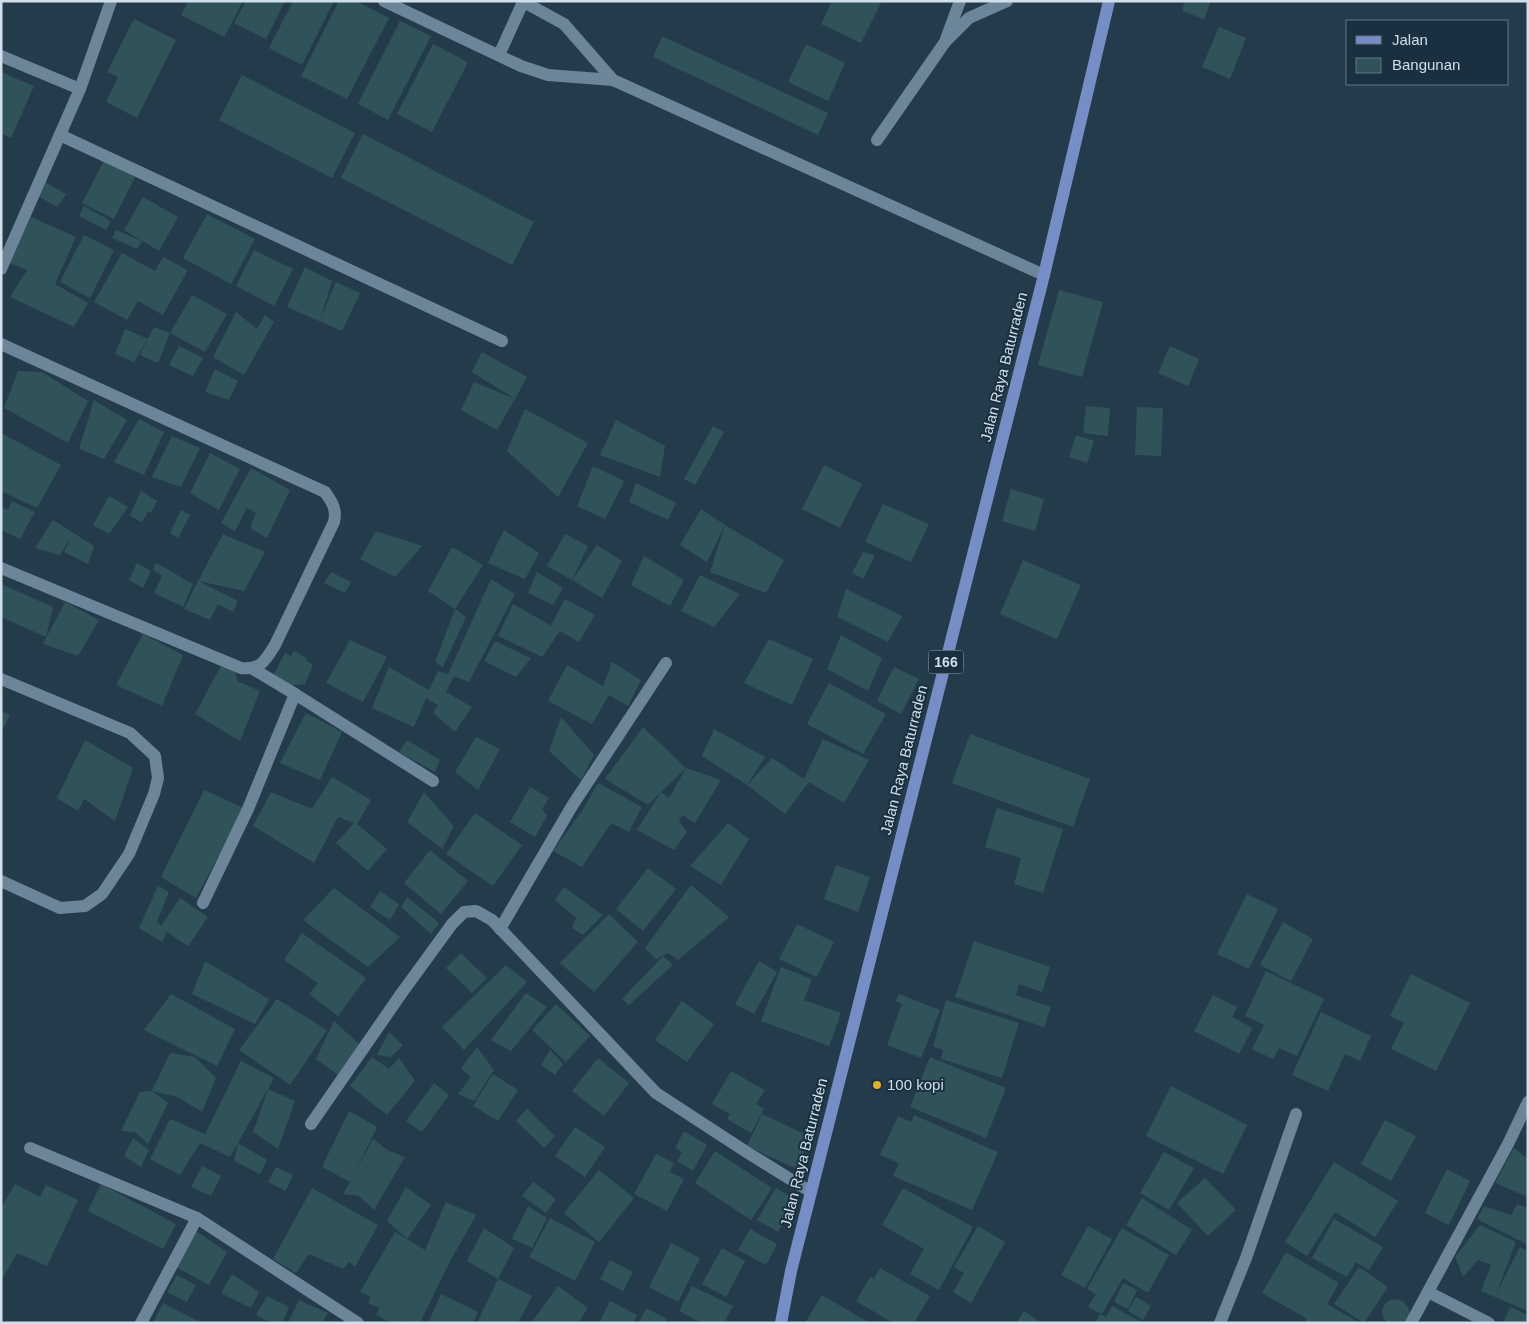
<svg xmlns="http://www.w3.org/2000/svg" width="1529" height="1324" font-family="Helvetica,sans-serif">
<rect width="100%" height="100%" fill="#243b4b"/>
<g fill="#305359">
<path d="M188 1H243L224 37 181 15Z"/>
<path d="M246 1H285L266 39 234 23Z"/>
<path d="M293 1H334L302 65 269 48Z"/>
<path d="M339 1H356L389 18 347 99 301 76Z"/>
<path d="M832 1H882L861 43 821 24Z"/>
<path d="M1185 1H1211L1204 19 1182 11Z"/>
<path d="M134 19 176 40 137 118 106 102 118 77 107 72Z"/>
<path d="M400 21 431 36 388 120 358 104Z"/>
<path d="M1219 27 1246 38 1230 79 1202 67Z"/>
<path d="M662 36 828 113 818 135 653 57Z"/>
<path d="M433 44 468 62 432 132 397 114Z"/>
<path d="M806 44 845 63 828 101 788 82Z"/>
<path d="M1 72 34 86 11 138 1 133Z"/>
<path d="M242 75 355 133 332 178 219 120Z"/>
<path d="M363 134 534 222 512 265 341 178Z"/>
<path d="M104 161 135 177 114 219 82 203Z"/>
<path d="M45 182 66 194 58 207 39 197Z"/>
<path d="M143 197 178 217 159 251 124 230Z"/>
<path d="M84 206 111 221 106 230 79 216Z"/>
<path d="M207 214 255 239 231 284 183 258Z"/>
<path d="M31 217 76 237 55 284 88 303 74 327 10 297 27 270 10 263Z"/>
<path d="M116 230 142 241 137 249 112 238Z"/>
<path d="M84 235 114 250 90 298 60 282Z"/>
<path d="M254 250 293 269 274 306 236 286Z"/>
<path d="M122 253 155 271 163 257 188 270 163 315 138 301 127 320 94 302Z"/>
<path d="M305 267 332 281 320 320 336 282 360 293 342 331 287 307Z"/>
<path d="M1059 290 1103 302 1082 377 1038 365Z"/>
<path d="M192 295 227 314 205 352 170 333Z"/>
<path d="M236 312 257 329 265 315 274 322 244 375 213 357Z"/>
<path d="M154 327 170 333 158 363 140 355 148 339 134 362 115 354 125 329 148 339Z"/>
<path d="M179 346 203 358 193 376 169 365Z"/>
<path d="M1170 346 1199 359 1188 386 1158 373Z"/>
<path d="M482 352 527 377 515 399 472 372Z"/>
<path d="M215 369 238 381 229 400 205 392Z"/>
<path d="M18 371 42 372 88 401 68 443 4 408Z"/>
<path d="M474 382 515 399 497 430 461 410Z"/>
<path d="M94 400 127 420 104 459 79 449Z"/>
<path d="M1086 406 1110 408 1108 436 1083 433Z"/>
<path d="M1137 407 1163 408 1161 456 1135 455Z"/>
<path d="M525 409 588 443 558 497 507 451Z"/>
<path d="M139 419 164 432 144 475 114 462Z"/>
<path d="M616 420 665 446 660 477 600 455Z"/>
<path d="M713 426 724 432 695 485 684 479Z"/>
<path d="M1 433 61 465 37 508 1 491Z"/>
<path d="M1076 435 1094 441 1087 463 1069 457Z"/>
<path d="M172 436 200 448 181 487 152 477Z"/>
<path d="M210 453 240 469 219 510 190 493Z"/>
<path d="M824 465 862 484 840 528 802 509Z"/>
<path d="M593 466 624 481 605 519 577 506Z"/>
<path d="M251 468 290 490 267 538 250 528 256 513 247 508 235 531 221 523Z"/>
<path d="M636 483 676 503 668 520 629 502Z"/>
<path d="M1011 489 1044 499 1035 531 1002 521Z"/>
<path d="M141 491 157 501 151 513 148 512 142 522 130 516Z"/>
<path d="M109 496 128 507 109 534 93 525Z"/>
<path d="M12 501 35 512 20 539 1 530V507L8 510Z"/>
<path d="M883 504 929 524 911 562 865 542Z"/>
<path d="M701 509 725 525 707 562 680 545Z"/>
<path d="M181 510 190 515 178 538 170 533Z"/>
<path d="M53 520 94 546 88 564 64 552 71 536 60 555 35 548Z"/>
<path d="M725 525 784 560 766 593 710 572Z"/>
<path d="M504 530 539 553 525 579 488 563Z"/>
<path d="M376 531 422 546 395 577 360 559Z"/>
<path d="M223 534 265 552 244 591 198 581Z"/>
<path d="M565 534 588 546 572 580 547 566Z"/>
<path d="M597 545 622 561 602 598 572 580Z"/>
<path d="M452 547 483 565 455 609 428 591Z"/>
<path d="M863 552 875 555 863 579 852 573Z"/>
<path d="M644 556 684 580 670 606 631 585Z"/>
<path d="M1023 560 1081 585 1057 639 1000 614Z"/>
<path d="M137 563 151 571 143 588 129 580Z"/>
<path d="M156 563 193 584 183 607 154 593 162 576 153 570Z"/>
<path d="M331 572 351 582 345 593 324 583Z"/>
<path d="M537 572 563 588 553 605 528 593Z"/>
<path d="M700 575 740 594 714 627 681 611Z"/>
<path d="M491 579 515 594 469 682 454 676 446 692 472 707 455 732 433 713 438 705 426 698 414 727 372 708 389 667 429 690 438 671 448 674Z"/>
<path d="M198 581 238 601 233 612 218 604 210 620 184 609Z"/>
<path d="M1 584 53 607 46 637 1 617Z"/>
<path d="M846 589 902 616 888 642 837 617Z"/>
<path d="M565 599 595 615 579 642 560 631 542 657 498 636 513 604 555 628 551 625Z"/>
<path d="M65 602 99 620 78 656 43 644Z"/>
<path d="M455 609 466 617 443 667 435 662Z"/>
<path d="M143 634 183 655 162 706 116 685Z"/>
<path d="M841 635 882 658 868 691 827 669Z"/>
<path d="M769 639 813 659 792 705 744 683Z"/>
<path d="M350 640 387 657 363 702 326 683Z"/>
<path d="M495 641 531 658 516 677 484 661Z"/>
<path d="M294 651 307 658 306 660 313 665 305 684 286 686 273 676 285 653 291 656Z"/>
<path d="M223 662 235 668 237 681 260 691 240 741 195 714Z"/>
<path d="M612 662 641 680 628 706 609 695 592 724 548 701 567 665 603 686Z"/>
<path d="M894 667 919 679 901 714 877 701Z"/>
<path d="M829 683 886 714 863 754 807 724Z"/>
<path d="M1 711 10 715 1 733Z"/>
<path d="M306 713 342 732 320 780 280 763Z"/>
<path d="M561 717 594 755 581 780 549 751Z"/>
<path d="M643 727 686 768 648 805 605 779Z"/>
<path d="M714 729 765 757 747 785 702 756Z"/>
<path d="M970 734 1090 779 1073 827 952 783Z"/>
<path d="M476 737 500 749 478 790 455 772Z"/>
<path d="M823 739 869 760 844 803 809 782 785 814 747 785 772 758 804 779Z"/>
<path d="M85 740 133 768 115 821 84 799 78 811 57 798Z"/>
<path d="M407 740 440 760 435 772 399 752Z"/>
<path d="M686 768 721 780 695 823 682 815 679 821 687 832 674 850 637 830 661 792 669 798Z"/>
<path d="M332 777 371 800 357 824 387 849 368 871 336 843 354 823 338 817 314 863 253 826 271 792 312 809Z"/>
<path d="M598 783 642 807 629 832 611 823 582 867 553 851 584 808Z"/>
<path d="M530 787 549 798 542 809 547 816 535 837 510 822Z"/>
<path d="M204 790 244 808 196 898 161 877Z"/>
<path d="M424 792 454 826 442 849 407 822Z"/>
<path d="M997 808 1063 829 1043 893 1014 884 1021 858 985 847Z"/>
<path d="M475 813 522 845 493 886 446 854Z"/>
<path d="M728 823 749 839 721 885 690 866Z"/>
<path d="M430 850 468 881 441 914 404 883Z"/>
<path d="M836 865 870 877 858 912 824 899Z"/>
<path d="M648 868 676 889 643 931 616 909Z"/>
<path d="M691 885 729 917 678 960 668 953 656 959 645 948Z"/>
<path d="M158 886 169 892 157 921 161 926 180 898 208 917 188 946 167 932 162 942 139 928Z"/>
<path d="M564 887 603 915 583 935 572 928 576 918 555 900Z"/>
<path d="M334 888 400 937 368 967 303 920Z"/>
<path d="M380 891 399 904 390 920 370 907Z"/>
<path d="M1247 894 1278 909 1249 969 1217 954Z"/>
<path d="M407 897 439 923 431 934 401 907Z"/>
<path d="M609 914 638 942 594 992 560 963Z"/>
<path d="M1283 922 1313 939 1291 981 1260 965Z"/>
<path d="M797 924 834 942 817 977 779 959Z"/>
<path d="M302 933 366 978 338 1016 309 994 318 983 284 960Z"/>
<path d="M974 941 1050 967 1042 992 1019 984 1016 995 1051 1007 1044 1027 955 997Z"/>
<path d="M461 953 487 978 472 993 446 968Z"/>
<path d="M663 956 673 965 629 1005 622 999Z"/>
<path d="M205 961 269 999 255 1024 192 994Z"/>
<path d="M759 961 777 972 754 1014 735 1004Z"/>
<path d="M506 965 527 982 464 1050 442 1027Z"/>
<path d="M781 967 812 979 804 1000 841 1013 829 1046 761 1021Z"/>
<path d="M1266 971 1324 999 1297 1056 1279 1048 1273 1059 1252 1049 1264 1025 1245 1016Z"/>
<path d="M1411 974 1470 1003 1436 1071 1391 1049 1404 1023 1390 1016Z"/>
<path d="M526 993 547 1007 511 1051 491 1040Z"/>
<path d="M171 994 235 1029 217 1066 144 1030Z"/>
<path d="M899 994 940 1010 921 1058 887 1045 902 1004 896 1001Z"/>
<path d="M1213 995 1237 1007 1232 1017 1253 1028 1239 1054 1194 1031Z"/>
<path d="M277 999 327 1030 290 1085 239 1050Z"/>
<path d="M946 1000 1019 1023 1002 1078 941 1059 943 1050 933 1046Z"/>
<path d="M682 1001 714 1024 687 1062 655 1040Z"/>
<path d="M556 1004 590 1036 566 1062 532 1030Z"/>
<path d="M1321 1012 1371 1036 1360 1061 1345 1054 1328 1091 1292 1075Z"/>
<path d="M334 1021 359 1044 338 1075 316 1059Z"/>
<path d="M389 1032 403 1045 391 1057 377 1055Z"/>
<path d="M477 1047 494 1070 474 1101 458 1094 471 1077 461 1068Z"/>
<path d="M550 1050 563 1064 555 1075 541 1065Z"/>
<path d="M170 1053 195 1057 216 1078 202 1112 177 1097 152 1091Z"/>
<path d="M372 1057 389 1069 399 1058 415 1081 387 1115 350 1086Z"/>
<path d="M930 1057 1006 1088 986 1138 910 1107Z"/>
<path d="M598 1058 629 1083 604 1116 572 1091Z"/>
<path d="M241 1061 274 1078 230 1157 200 1143 180 1175 150 1159 170 1119 205 1134Z"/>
<path d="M731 1071 765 1090 756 1104 764 1109 751 1133 727 1119 730 1114 712 1104Z"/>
<path d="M493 1074 518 1090 498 1121 473 1106Z"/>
<path d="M434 1083 449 1095 422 1132 406 1121Z"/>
<path d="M1171 1086 1247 1125 1223 1174 1146 1136Z"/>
<path d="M268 1089 295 1101 278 1149 253 1132Z"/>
<path d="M152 1091 168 1103 148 1144 135 1132 121 1131 140 1092Z"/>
<path d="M527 1109 555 1136 544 1148 516 1121Z"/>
<path d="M349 1111 377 1127 355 1172 373 1139 387 1150 405 1157 374 1210 359 1196 343 1194 350 1182 322 1167Z"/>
<path d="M762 1114 811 1137 797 1169 747 1146Z"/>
<path d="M914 1115 998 1152 972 1210 893 1176 899 1163 880 1155 898 1116 911 1122Z"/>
<path d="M1385 1120 1416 1136 1391 1181 1361 1164Z"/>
<path d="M575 1127 605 1147 585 1177 555 1156Z"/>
<path d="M684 1131 707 1145 693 1171 677 1161 682 1152 675 1148Z"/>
<path d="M133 1138 149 1150 141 1167 124 1156Z"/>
<path d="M238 1143 267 1160 260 1174 234 1161Z"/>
<path d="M1514 1148 1528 1159V1197L1495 1183Z"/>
<path d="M715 1151 772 1188 751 1220 695 1183Z"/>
<path d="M1164 1152 1194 1168 1169 1210 1140 1193Z"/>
<path d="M656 1154 674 1163 670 1172 684 1179 667 1211 634 1194Z"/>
<path d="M1334 1162 1398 1201 1375 1237 1335 1212 1307 1256 1285 1242Z"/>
<path d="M202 1166 221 1176 211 1196 191 1187Z"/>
<path d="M276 1167 293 1175 286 1191 268 1182Z"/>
<path d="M1447 1169 1470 1181 1449 1225 1425 1213Z"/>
<path d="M599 1170 634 1198 599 1242 564 1213Z"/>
<path d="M1205 1178 1236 1210 1208 1236 1177 1203Z"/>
<path d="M533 1182 556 1199 546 1213 522 1196Z"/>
<path d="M15 1184 40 1197 46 1185 78 1200 47 1266 17 1253 1 1281V1208Z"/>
<path d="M101 1184 176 1224 163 1249 88 1211Z"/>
<path d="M406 1187 431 1205 407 1239 387 1221Z"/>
<path d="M312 1188 378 1225 355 1267 349 1262 343 1269 309 1254 296 1273 273 1259Z"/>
<path d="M776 1188 796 1200 778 1232 757 1220Z"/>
<path d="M903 1188 973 1227 939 1290 910 1274 924 1249 882 1225Z"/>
<path d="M1142 1198 1192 1230 1176 1255 1126 1225Z"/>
<path d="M446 1202 476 1215 448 1265 420 1323H407L404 1321 403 1323H391L376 1314 380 1308 368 1303 371 1297 360 1292 395 1232 425 1250Z"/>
<path d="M1517 1204 1528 1208V1245L1477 1219 1484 1206 1511 1215Z"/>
<path d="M528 1206 547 1218 532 1248 512 1239Z"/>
<path d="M550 1218 595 1242 575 1281 529 1257Z"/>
<path d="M1334 1219 1383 1247 1369 1270 1356 1262 1347 1277 1312 1258Z"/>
<path d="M1480 1225 1516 1242 1496 1294 1520 1247 1528 1251V1311L1481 1291 1491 1265 1478 1260 1463 1277 1455 1257Z"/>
<path d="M978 1226 1005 1242 971 1303 953 1292 964 1273 954 1267Z"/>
<path d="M1088 1226 1112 1239 1085 1288 1061 1275Z"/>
<path d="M484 1228 514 1248 498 1279 467 1261Z"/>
<path d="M1122 1228 1169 1255 1148 1293 1123 1278 1102 1314 1088 1307 1096 1294 1087 1289Z"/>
<path d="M750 1229 777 1244 766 1265 738 1250Z"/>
<path d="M196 1231 227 1252 209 1285 176 1267Z"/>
<path d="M671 1243 700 1258 678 1302 649 1287Z"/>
<path d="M722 1248 745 1261 726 1297 702 1284Z"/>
<path d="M1286 1252 1339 1283 1327 1304 1360 1323H1305L1307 1319 1262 1293Z"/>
<path d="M610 1260 633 1272 623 1291 600 1279Z"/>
<path d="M1359 1267 1388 1287 1364 1323 1334 1304Z"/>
<path d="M880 1268 930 1296 914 1323H893L856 1301 870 1277 874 1279Z"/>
<path d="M232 1274 259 1292 251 1308 221 1293Z"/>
<path d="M177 1275 196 1285 187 1302 167 1292Z"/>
<path d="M498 1279 532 1296 518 1323H477Z"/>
<path d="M1123 1283 1137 1290 1128 1309 1114 1302Z"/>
<path d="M558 1286 588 1308 578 1323H531Z"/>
<path d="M692 1286 733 1306 724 1323H702L679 1311Z"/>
<path d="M441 1294 478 1312 473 1323H428Z"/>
<path d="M822 1295 870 1323H805Z"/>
<path d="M267 1296 289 1307 282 1323H272L256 1315Z"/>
<path d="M1136 1297 1151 1306 1143 1320 1128 1311Z"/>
<path d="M1395 1299 1403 1301 1409 1309V1315L1405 1323H1387L1383 1317 1382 1310 1384 1305 1390 1300Z"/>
<path d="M299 1300 328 1313 322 1323H288Z"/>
<path d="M610 1301 637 1315 633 1323H599Z"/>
<path d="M163 1303 198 1321 197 1323H153Z"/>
<path d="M1112 1306 1143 1323H1095L1100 1314 1106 1317Z"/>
<path d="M1510 1307 1528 1315V1323H1503Z"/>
<path d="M646 1308 667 1319 665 1323H639Z"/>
<path d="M1024 1311 1042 1323H1016Z"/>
</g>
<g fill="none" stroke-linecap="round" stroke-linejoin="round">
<g stroke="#6c8598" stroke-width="12">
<path d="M384 1 521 66 548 75 613 80 1044 275"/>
<path d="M522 1 564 24 613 80"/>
<path d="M946 39 960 1"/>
<path d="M499 55 523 2"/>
<path d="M1 56 80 89"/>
<path d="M60 135 502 341"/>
<path d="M877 140 945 42 969 18 1007 1"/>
<path d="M1 269 80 89 111 1"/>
<path d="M1 344 325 492C332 502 337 509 334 522L275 645C265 661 261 670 241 668L1 568"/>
<path d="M1 679 130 733 155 756 158 778 154 794 129 854 102 894 85 906 60 908 1 881"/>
<path d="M295 694 433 781"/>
<path d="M203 903 248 809 295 694 253 669"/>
<path d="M500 929 572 806 666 663"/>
<path d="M311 1124 401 994 452 924 464 912 476 911 492 920 656 1093 748 1153 811 1192"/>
<path d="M30 1148 197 1218"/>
<path d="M1428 1292 1489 1323"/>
<path d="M141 1323 197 1218 358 1323"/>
<path d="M1220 1323 1246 1258 1296 1114"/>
<path d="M1411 1323 1508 1144 1528 1102"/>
</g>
<path stroke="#778dc5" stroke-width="12" d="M781 1323 791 1271 1044 275 1109 1"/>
</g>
<circle fill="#deb133" stroke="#1a3041" stroke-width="2" cx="877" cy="1085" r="5"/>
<g text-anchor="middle" stroke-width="4" stroke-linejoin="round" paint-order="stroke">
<rect fill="#1a3041" stroke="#9aaab7" stroke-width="1" x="928.5" y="650.5" width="35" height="23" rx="4"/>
<g font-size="14" font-weight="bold" fill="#d1dfea">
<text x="946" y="667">166</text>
</g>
<g font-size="15" fill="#d1dfea" stroke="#1a3041">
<text transform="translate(1004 367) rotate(-76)" y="5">Jalan Raya Baturraden</text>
<text transform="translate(904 760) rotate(-76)" y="5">Jalan Raya Baturraden</text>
<text transform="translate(804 1153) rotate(-76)" y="5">Jalan Raya Baturraden</text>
</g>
<g font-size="15" fill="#d1dfea" stroke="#1a3041" text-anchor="start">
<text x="887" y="1090">100 kopi</text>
</g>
</g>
<rect width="1529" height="1324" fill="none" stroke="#d1dfea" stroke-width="5"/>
<rect x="1346" y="20" width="162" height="65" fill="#1a3041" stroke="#637685"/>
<rect x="1356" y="36" width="25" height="8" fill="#778dc5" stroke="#637685"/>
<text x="1392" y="45" font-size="15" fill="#d1dfea">Jalan</text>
<rect x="1356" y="58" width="25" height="15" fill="#305359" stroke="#637685"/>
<text x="1392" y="70" font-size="15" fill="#d1dfea">Bangunan</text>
</svg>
